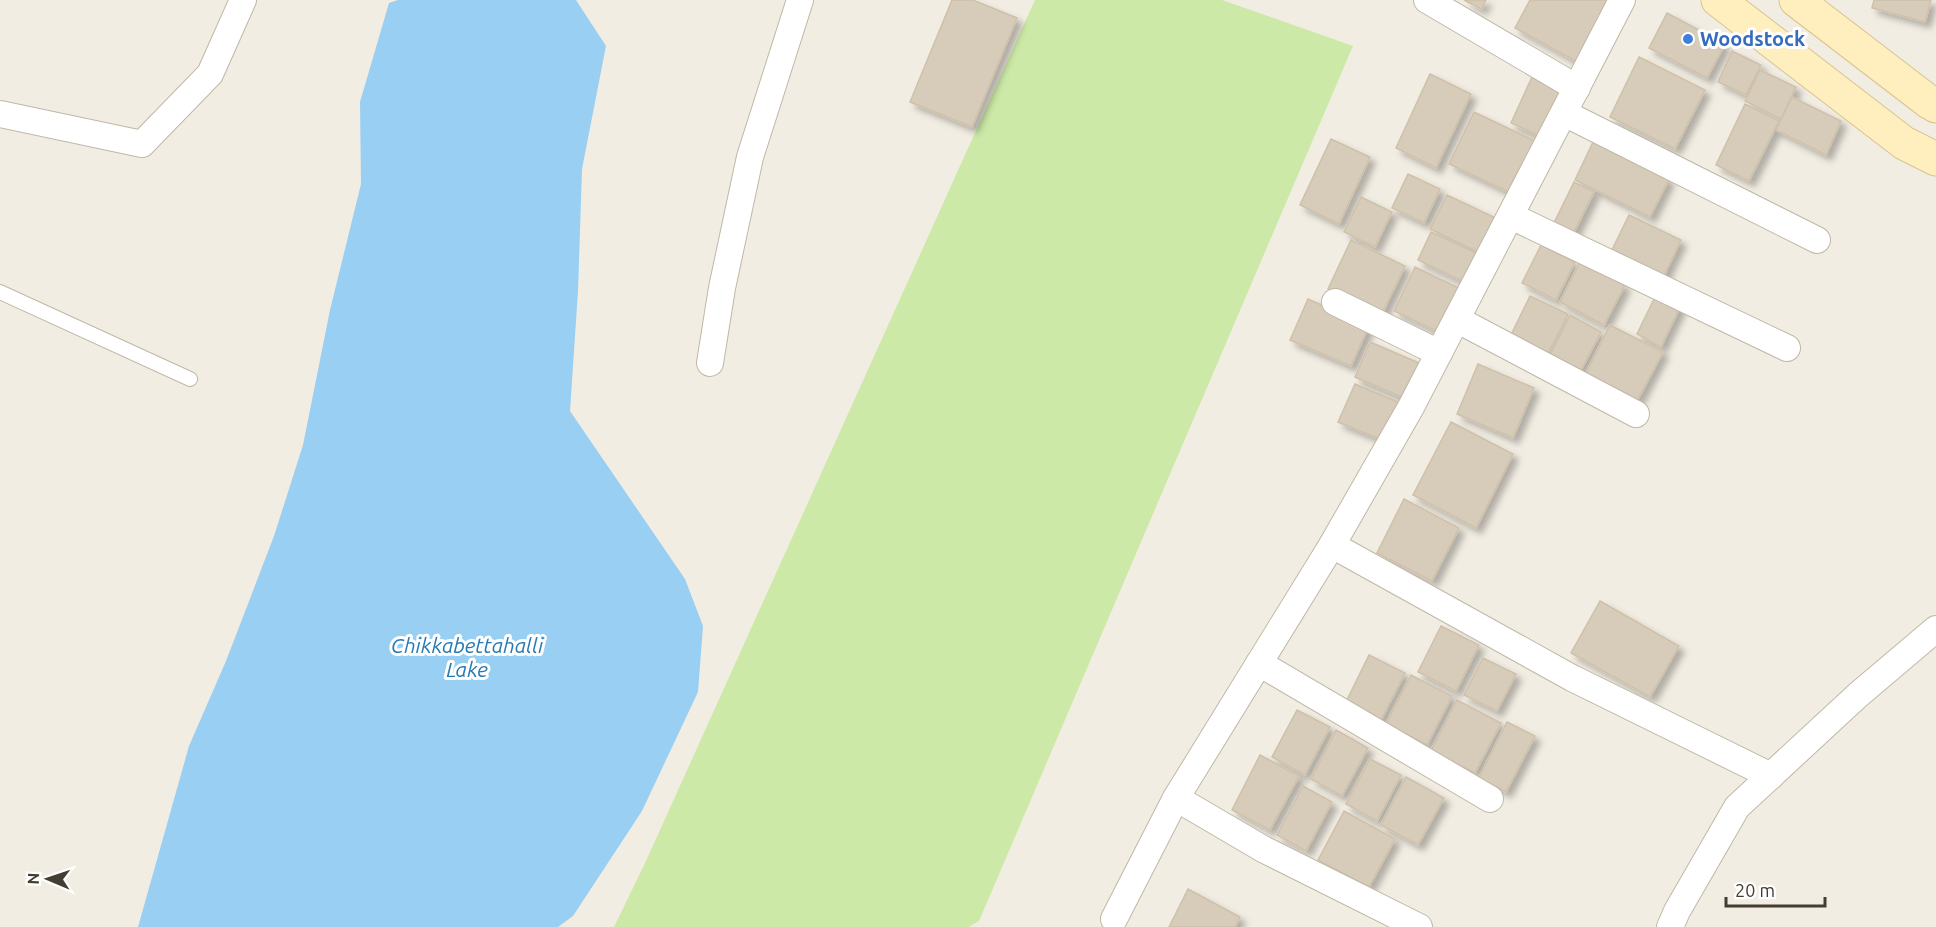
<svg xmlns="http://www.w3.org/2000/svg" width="1936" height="927" font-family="Ubuntu,sans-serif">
<defs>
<filter id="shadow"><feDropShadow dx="5.5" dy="5.5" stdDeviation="3" flood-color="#0004"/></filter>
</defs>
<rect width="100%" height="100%" fill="#f2ede2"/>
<path fill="#cce9a7" d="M1035 0H1222L1353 46 979 921 969 927H614L646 861Z"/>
<path fill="#99cff3" d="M398 0H576L606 46 582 169 578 291 570 411 685 579 703 626 698 692 642 811 573 916 558 927H138L189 746 226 661 274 536 303 445 330 310 361 184 360 102 389 3Z"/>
<g fill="#d7cbba" stroke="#cfc0a9" stroke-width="1.5" filter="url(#shadow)">
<path d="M952 0H973L1017 18 972 127 910 102Z"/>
<path d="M1464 0H1486L1481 9Z"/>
<path d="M1530 0H1616L1581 64 1515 28Z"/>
<path d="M1874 0H1931L1925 22 1872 8Z"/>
<path d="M1667 13 1725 44 1707 78 1649 48Z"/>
<path d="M1732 51 1761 65 1746 95 1718 82Z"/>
<path d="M1639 57 1705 90 1675 149 1610 117Z"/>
<path d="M1760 70 1796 87 1781 119 1745 101Z"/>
<path d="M1430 74 1471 94 1436 168 1396 148Z"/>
<path d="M1532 77 1565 92 1544 138 1511 123Z"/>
<path d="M1792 97 1841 121 1826 155 1776 130Z"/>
<path d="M1745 104 1779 121 1749 181 1716 165Z"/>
<path d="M1474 112 1537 142 1513 194 1449 164Z"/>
<path d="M1331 139 1370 157 1339 224 1300 205Z"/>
<path d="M1593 142 1669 179 1650 217 1575 180Z"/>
<path d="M1408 174 1440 189 1424 223 1392 208Z"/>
<path d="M1574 182 1594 192 1573 234 1553 225Z"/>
<path d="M1447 195 1498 219 1482 254 1430 229Z"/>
<path d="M1361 197 1392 212 1375 247 1344 232Z"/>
<path d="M1629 215 1681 240 1663 278 1611 252Z"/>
<path d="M1431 232 1481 255 1468 284 1418 260Z"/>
<path d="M1351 240 1405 266 1382 314 1328 289Z"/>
<path d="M1541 245 1575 262 1556 300 1522 283Z"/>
<path d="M1580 262 1625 285 1604 325 1560 302Z"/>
<path d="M1415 267 1465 291 1445 335 1394 311Z"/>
<path d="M1657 293 1681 305 1661 347 1637 334Z"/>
<path d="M1530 296 1568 314 1546 358 1509 339Z"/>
<path d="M1308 299 1369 326 1351 366 1290 340Z"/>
<path d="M1570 315 1601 332 1579 374 1548 359Z"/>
<path d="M1610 325 1663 352 1637 401 1585 375Z"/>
<path d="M1370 342 1419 363 1404 398 1355 377Z"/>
<path d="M1478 364 1534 388 1513 438 1457 414Z"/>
<path d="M1355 384 1398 402 1382 440 1338 422Z"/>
<path d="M1451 422 1513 454 1476 528 1413 495Z"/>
<path d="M1404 499 1459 528 1432 581 1377 553Z"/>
<path d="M1600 601 1679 646 1650 697 1571 653Z"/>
<path d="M1441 626 1479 645 1456 691 1418 672Z"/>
<path d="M1369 655 1405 673 1380 722 1345 704Z"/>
<path d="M1483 658 1516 674 1497 711 1464 695Z"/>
<path d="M1411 675 1452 696 1427 745 1386 724Z"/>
<path d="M1457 700 1501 723 1475 773 1431 751Z"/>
<path d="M1297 710 1330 727 1305 775 1272 757Z"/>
<path d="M1507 722 1535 736 1506 792 1479 778Z"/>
<path d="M1336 730 1368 748 1342 796 1311 779Z"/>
<path d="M1260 755 1299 776 1270 830 1232 810Z"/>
<path d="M1370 759 1401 775 1377 821 1346 804Z"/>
<path d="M1406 777 1444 798 1418 845 1381 825Z"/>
<path d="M1303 786 1332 802 1306 851 1277 835Z"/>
<path d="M1344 811 1395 839 1369 887 1318 860Z"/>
<path d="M1188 889 1240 917 1235 927H1169Z"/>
</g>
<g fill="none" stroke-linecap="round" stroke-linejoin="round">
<defs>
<path id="service" d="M0 292 190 379"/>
<g id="minor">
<path d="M1427 0 1577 88"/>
<path d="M1564 113 1817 240"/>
<path d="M0 114 142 144 210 74 243 0"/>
<path d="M1511 216 1787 348"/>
<path d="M1335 302 1439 353"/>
<path d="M1458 320 1636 414"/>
<path d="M710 363 722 288 750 157 800 0"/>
<path d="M1332 545 1572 678 1771 776"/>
<path d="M1259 663 1490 799"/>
<path d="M1176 798 1263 849 1419 927"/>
<path d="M1114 919 1176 798 1332 545 1411 407 1622 0"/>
<path d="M1670 927 1677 911 1737 807 1858 695 1936 629"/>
</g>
<g id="secondary">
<path d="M1718 0 1904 143 1936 159"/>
<path d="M1796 0 1929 102 1936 106"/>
</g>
</defs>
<use href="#service" stroke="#c0b7a7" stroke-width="16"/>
<use href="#minor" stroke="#c0b7a7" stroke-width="28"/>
<use href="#secondary" stroke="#d8c490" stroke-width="35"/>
<use href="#service" stroke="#fff" stroke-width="14"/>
<use href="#minor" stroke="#fff" stroke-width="26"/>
<use href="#secondary" stroke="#ffefbf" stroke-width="33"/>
</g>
<circle fill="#3f7fe0" stroke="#fff" stroke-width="2" cx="1688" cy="39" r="6"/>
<g text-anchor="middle" stroke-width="6" stroke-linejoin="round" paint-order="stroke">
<g font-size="20" font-weight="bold" fill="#366cbe" stroke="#fff" text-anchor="start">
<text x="1700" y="46">Woodstock</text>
</g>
<g font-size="21" font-style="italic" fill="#2779b4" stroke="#fff">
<text x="467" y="653">Chikkabettahalli<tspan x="467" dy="24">Lake</tspan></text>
</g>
</g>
<g transform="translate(48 879) rotate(272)" stroke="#ffffff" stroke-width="4.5" paint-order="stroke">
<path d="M0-4.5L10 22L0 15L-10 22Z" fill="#433d32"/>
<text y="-9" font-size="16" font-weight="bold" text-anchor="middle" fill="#433d32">N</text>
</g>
<path d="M1726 897v9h99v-9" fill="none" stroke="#433d32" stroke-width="3"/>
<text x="1735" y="897" font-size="18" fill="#433d32" stroke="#ffffff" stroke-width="4.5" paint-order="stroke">20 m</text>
</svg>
